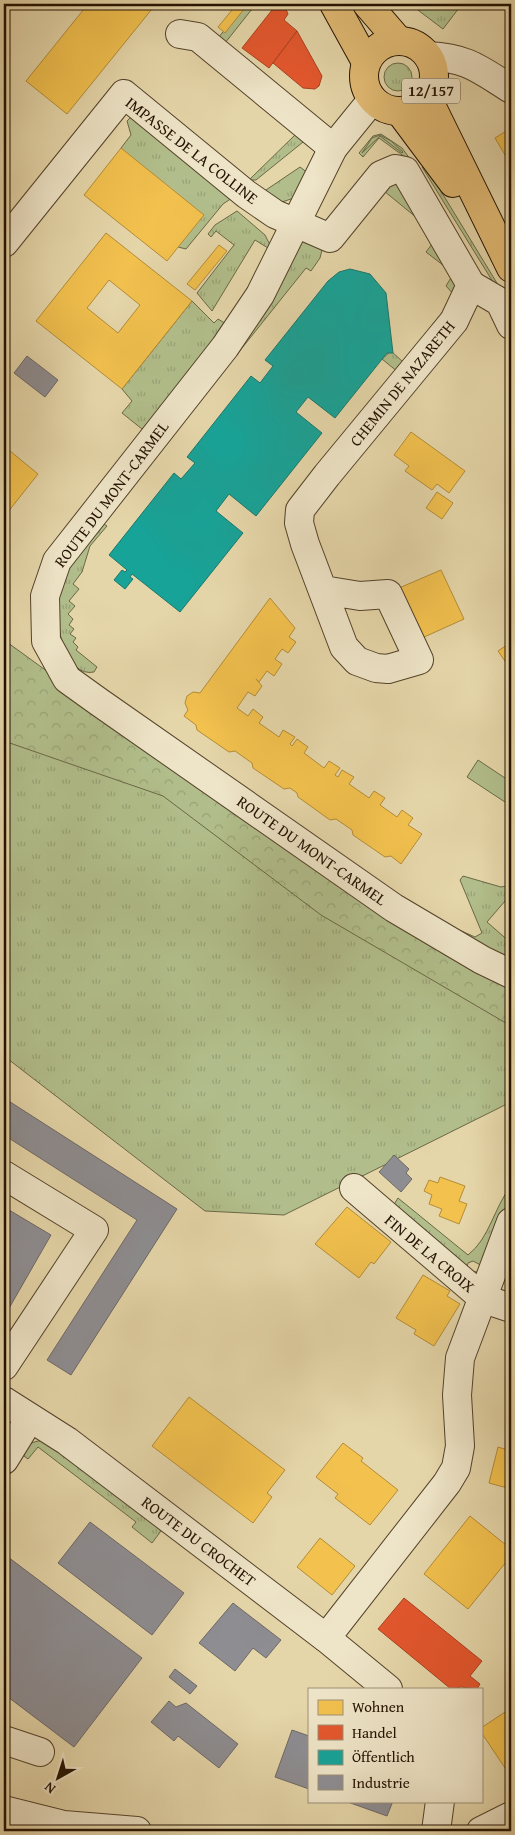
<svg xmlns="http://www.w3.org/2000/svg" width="515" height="1835" font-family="'Gentium Book Plus',serif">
<defs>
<pattern id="grass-tufts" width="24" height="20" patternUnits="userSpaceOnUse" patternTransform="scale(1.25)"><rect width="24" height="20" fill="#b1be8b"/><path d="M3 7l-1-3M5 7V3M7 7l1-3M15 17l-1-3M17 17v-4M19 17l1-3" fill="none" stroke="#98a276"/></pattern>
<pattern id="forest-crowns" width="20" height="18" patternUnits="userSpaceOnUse" patternTransform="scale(1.25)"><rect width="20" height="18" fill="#b1be8b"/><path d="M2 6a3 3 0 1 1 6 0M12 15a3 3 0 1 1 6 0" fill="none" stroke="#98a276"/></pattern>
</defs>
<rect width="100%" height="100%" fill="#e5d6a9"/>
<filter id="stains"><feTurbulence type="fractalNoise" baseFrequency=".004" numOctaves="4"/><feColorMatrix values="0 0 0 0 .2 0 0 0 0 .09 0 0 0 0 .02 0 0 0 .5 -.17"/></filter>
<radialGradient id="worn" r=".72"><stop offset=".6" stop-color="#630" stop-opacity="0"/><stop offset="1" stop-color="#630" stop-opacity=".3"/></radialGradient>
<g fill="url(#grass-tufts)" stroke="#6a6846">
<path d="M246 4H256L225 43 218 38Z"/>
<path d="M410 4H462L443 29Z"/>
<path d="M188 47 308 138 256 180H249L296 134Z"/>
<circle cx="398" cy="77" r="14"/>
<path d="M134 114 238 194 223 204 186 249 178 247 121 148 131 135 127 121Z"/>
<path d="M381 134 402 148 413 163 379 138 363 157 359 153 373 136Z"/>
<path d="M425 165 503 293 501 295 422 167Z"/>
<path d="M300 167 308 173 294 198 282 202 263 192Z"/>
<path d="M400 182 456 273 458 298 398 372 382 359 391 351 403 362 455 296 446 286 452 276 448 269 426 252 432 244 417 218 384 191 391 183Z"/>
<path d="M237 211 265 235 273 251 255 240 212 311 197 293 234 245 216 231 211 237 208 234 215 225Z"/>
<path d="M308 240 317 242 322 250 320 258 311 271 306 268 102 523 107 526 90 546 82 572 73 584 79 589 69 601 75 606 68 614 73 619 69 625 74 629 70 634 76 638 73 642 78 647 76 650 97 667 94 672C66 678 56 625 56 604 56 597 58 588 60 581L300 242Z"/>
<path d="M192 301 214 323 218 319 228 325 149 426 142 429 122 413 132 401 122 389Z"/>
<path d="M4 698 511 1001V1102L284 1215 205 1211 4 1056Z"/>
<path d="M463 876 501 887 511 885V894L487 922 511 943V960L455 931 457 929 475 937 482 933 460 880Z"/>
<path d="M511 1186V1204L501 1214 486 1268 473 1261 468 1263 467 1268 471 1271 477 1272 480 1269V1275H473L393 1206 398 1198 468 1255C490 1238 494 1207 511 1186Z"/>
<path d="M46 1440 164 1527 152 1543 132 1527 136 1522 38 1447 28 1459 24 1456 23 1451C29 1442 36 1441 46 1440Z"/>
</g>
<g fill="url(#forest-crowns)" stroke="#6a6846">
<path d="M380 135 391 141 403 152 402 153 380 136 362 153 372 138Z"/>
<path d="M4 640 375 909 486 977 511 988V1026L321 915 163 796 4 741Z"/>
</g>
<path fill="#b1be8b" stroke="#6a6846" d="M478 760 511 782V806L467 777Z"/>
<g fill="#f2c14e" stroke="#b48c37" fill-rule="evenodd">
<path d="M88 4H156L67 114 26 81Z"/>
<path d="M237 4H248L225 33 218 27Z"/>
<path d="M511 128V165L495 138Z"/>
<path d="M121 148 204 215 167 261 84 195Z"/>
<path d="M106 233 192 301 122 389 36 321ZM109 280 140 305 118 333 87 308Z"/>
<path d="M219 245 227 251 195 290 187 284Z"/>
<path d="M411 432 465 471 449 493 437 484 432 490 405 471 409 466 394 455Z"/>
<path d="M4 446 38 474 4 517Z"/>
<path d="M437 492 453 503 442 519 426 508Z"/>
<path d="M441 570 464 619 422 638 399 588Z"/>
<path d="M270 598 295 628 289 637 296 642 288 653 282 649 275 659 282 664 274 676 267 671 259 682 256 679 262 686 255 696 248 692 237 708 248 716 253 709 263 717 259 723 279 737 283 730 295 737 290 744 292 746 297 739 308 747 304 753 324 768 329 761 340 768 335 775 338 777 342 770 354 777 349 784 369 798 374 791 385 798 380 805 397 817 402 810 413 818 408 825 422 834 401 864 391 856 385 857 353 835 352 830 336 819 330 820 298 797 297 793 290 788 284 789 253 768 252 763 235 751 229 752 197 730 196 725 184 716 188 710 185 703 187 696 193 692 200 693Z"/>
<path d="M511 642V666L509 667 498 651Z"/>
<path d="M440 1177 465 1186 459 1201 467 1204 459 1224 439 1216 442 1209 429 1204 432 1195 424 1191 429 1180 438 1183Z"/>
<path d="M347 1207 391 1242 374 1264 371 1262 359 1278 315 1244Z"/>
<path d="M423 1275 450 1291 447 1296 460 1304 434 1346 414 1334 416 1330 396 1318Z"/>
<path d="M511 1368V1386L506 1384Z"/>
<path d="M189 1397 285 1470 267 1493 272 1497 253 1523 152 1446Z"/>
<path d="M343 1443 363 1458 361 1461 398 1490 370 1525 335 1498 338 1494 316 1477Z"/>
<path d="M498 1447 511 1451V1489L489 1483Z"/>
<path d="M470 1516 511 1549V1556L468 1609 424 1574Z"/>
<path d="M320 1538 355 1566 332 1595 297 1567Z"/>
<path d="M511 1708V1777L481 1732V1728Z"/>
</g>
<g fill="#e4572e" stroke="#aa4220">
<path d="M276 5 285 7 288 14 284 20 297 31 269 68 242 48Z"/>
<path d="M297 31 322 76 319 86 315 89 303 88 273 63Z"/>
<path d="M404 1598 482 1661 470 1676 480 1684 477 1689 461 1687 451 1689 378 1629Z"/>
</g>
<path fill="#17a398" stroke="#1b776a" d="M350 269 370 274 386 293 393 353H387L335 418 308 397 296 412 322 433 256 516 229 494 216 511 243 533 180 612 132 574 130 577 133 579 125 589 114 580 122 570 125 572 127 570 109 555 174 473 181 479 195 463 187 457 251 376 260 383 273 366 265 360 328 281 339 272Z"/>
<g fill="#8d8d92" stroke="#6d6866">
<path d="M27 356 58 380 45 397 14 373Z"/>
<path d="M4 1098 177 1209 71 1375 47 1360 137 1220 4 1135Z"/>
<path d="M394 1155 409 1169 406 1173 412 1179 401 1192 379 1172Z"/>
<path d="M4 1207 51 1235 4 1317Z"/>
<path d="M90 1522 184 1593 152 1635 58 1563Z"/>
<path d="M4 1554 142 1658 74 1747 4 1694Z"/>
<path d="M233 1603 281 1640 266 1658 253 1648 235 1671 199 1643Z"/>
<path d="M175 1669 197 1686 190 1694 169 1677Z"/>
<path d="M169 1701 176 1707 186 1703 238 1744 219 1768 178 1736 174 1741 151 1722Z"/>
<path d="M292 1730 309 1736V1789L275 1777Z"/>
<path d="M345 1801H393L387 1816Z"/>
</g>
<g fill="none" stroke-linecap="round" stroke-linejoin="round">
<defs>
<g id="minor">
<path d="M180 34 198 37 333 148"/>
<path d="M428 56C468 58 479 69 511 89"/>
<path d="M372 100 333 148 260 295 225 347 57 561 45 596 46 641 67 679 99 702 394 908 482 960 511 974"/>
<path d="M4 243 124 94 246 194 275 214 330 238 381 175 395 169 405 171 471 285 454 321 327 475 300 510 299 523 305 544 344 647 357 661 376 668 388 669 419 660 388 594 360 596 323 590"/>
<path d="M471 285 500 302 511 325"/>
<path d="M4 1175 94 1230 4 1366"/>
<path d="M354 1188 484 1299 511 1308"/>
<path d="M4 1401 67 1441 326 1638 388 1689"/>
<path d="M4 1460 30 1418"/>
<path d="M326 1638 447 1483 456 1468 460 1446 457 1395 460 1358 511 1222"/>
<path d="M4 1740 40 1752"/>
<path d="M4 1810 64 1825 137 1831"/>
<path d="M436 1831 440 1801"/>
<path d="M481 1831 511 1816"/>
</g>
<g id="major">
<path d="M334 4 366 62"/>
<path d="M367 4 399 41"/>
<circle cx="399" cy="76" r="35"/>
<path d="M427 97 511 268"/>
<path d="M400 112 453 183"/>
</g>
</defs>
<use href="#minor" stroke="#54422a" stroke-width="30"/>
<use href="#major" stroke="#231100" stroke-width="30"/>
<use href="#minor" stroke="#eee4c7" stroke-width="28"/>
<use href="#major" stroke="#e2bb74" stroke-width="28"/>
</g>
<g text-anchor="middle" stroke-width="5" stroke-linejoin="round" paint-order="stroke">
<rect fill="#eee4c7" stroke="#60503c" stroke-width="1" x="402" y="78.5" width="58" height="25" rx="4"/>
<g font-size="15" font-weight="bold" fill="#231100">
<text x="431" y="96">12/157</text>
</g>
<g font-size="16" fill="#231100" stroke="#eee4c7">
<text transform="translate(192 150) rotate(38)" y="6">IMPASSE DE LA COLLINE</text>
<text transform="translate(402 383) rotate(-51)" y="6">CHEMIN DE NAZARETH</text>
<text transform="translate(111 494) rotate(-53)" y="6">ROUTE DU MONT-CARMEL</text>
<text transform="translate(312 850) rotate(35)" y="6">ROUTE DU MONT-CARMEL</text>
<text transform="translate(430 1253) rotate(40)" y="6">FIN DE LA CROIX</text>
<text transform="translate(199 1541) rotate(37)" y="6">ROUTE DU CROCHET</text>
</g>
</g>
<rect width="515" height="1835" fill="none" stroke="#e5d6a9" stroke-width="20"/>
<rect x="5" y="5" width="505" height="1825" fill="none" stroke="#231100" stroke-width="2.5"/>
<rect x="10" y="10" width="495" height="1815" fill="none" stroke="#231100"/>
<rect x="308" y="1688" width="175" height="115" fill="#eee4c7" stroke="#9d9077"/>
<rect x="318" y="1700" width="25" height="15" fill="#f2c14e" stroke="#9d9077"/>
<text x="352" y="1712" font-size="15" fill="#231100">Wohnen</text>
<rect x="318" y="1725" width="25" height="15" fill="#e4572e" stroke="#9d9077"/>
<text x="352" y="1738" font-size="15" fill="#231100">Handel</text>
<rect x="318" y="1750" width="25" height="15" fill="#17a398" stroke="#9d9077"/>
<text x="352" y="1762" font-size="15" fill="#231100">Öffentlich</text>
<rect x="318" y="1775" width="25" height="15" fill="#8d8d92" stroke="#9d9077"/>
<text x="352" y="1788" font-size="15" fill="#231100">Industrie</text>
<g transform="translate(58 1778) rotate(219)" stroke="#eee4c7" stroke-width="4" paint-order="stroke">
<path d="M0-4L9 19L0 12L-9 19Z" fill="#231100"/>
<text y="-8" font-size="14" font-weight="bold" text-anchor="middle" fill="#231100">N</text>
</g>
<rect width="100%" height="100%" filter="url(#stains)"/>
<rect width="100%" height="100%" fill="url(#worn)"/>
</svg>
